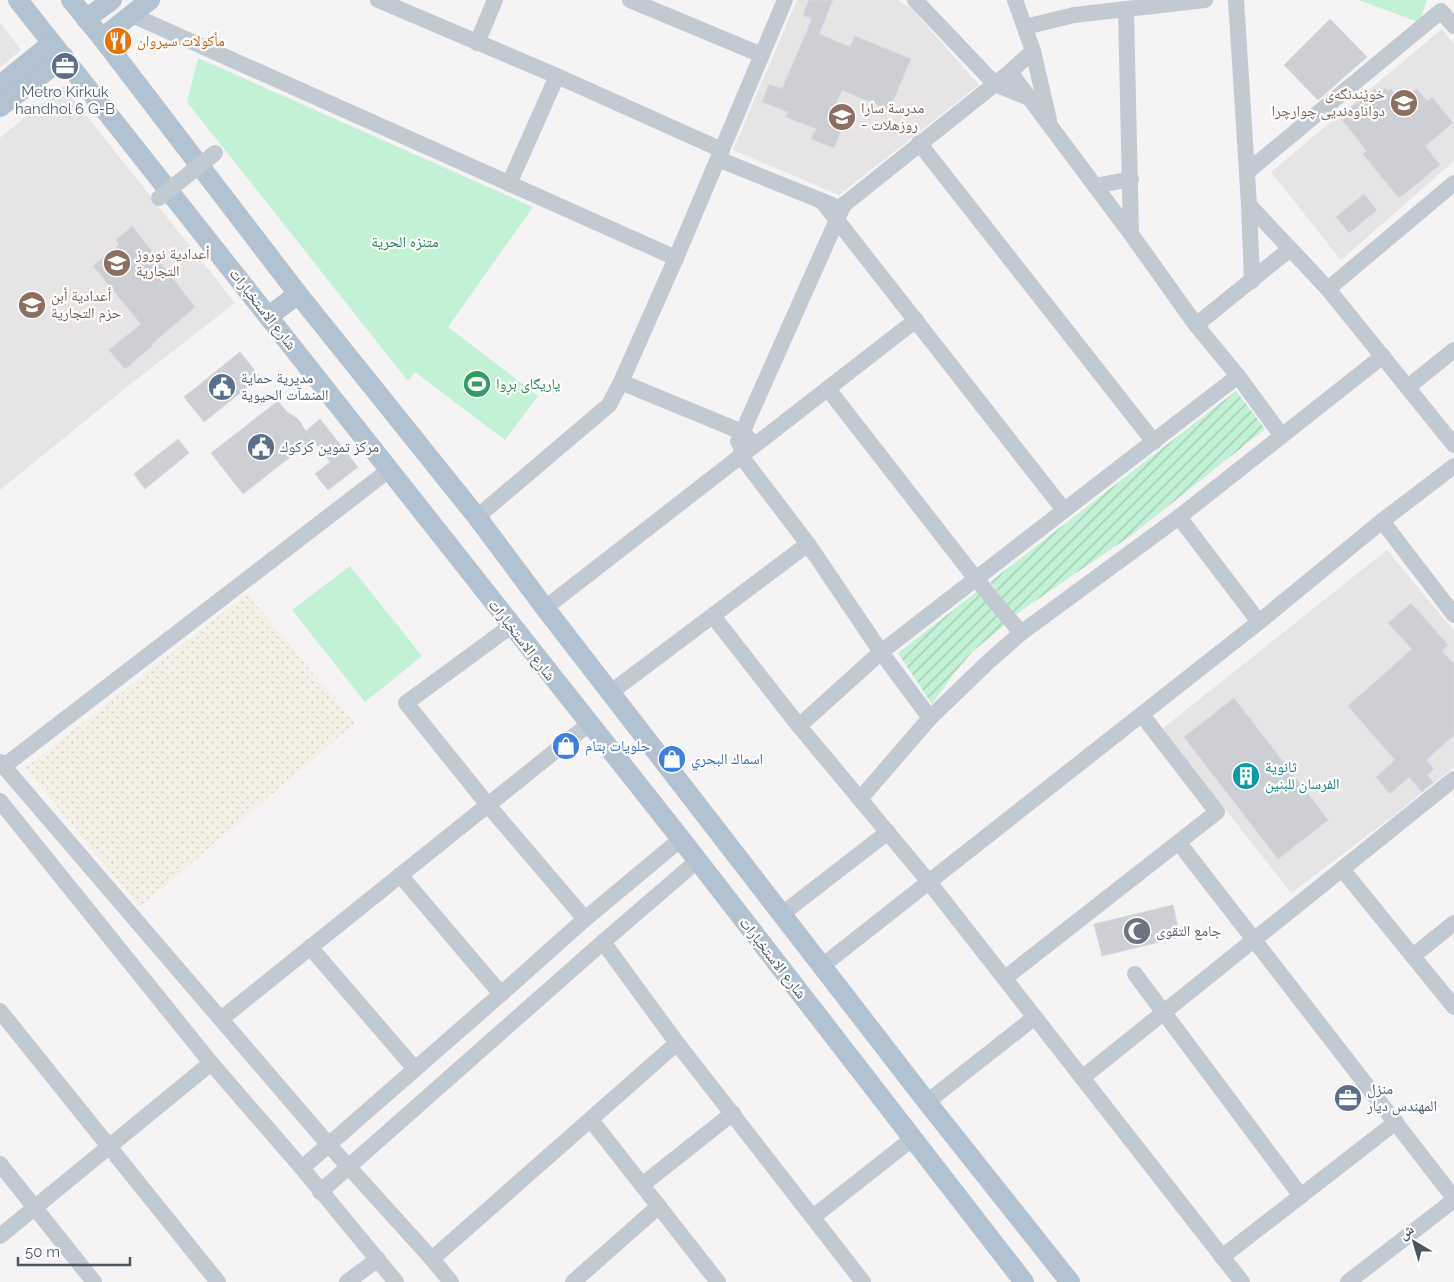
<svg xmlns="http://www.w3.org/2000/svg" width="1454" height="1282" font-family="Raleway,'Noto Naskh Arabic',sans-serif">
<defs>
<pattern id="sand-dots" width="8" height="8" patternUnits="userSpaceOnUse" patternTransform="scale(1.25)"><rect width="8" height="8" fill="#f5f0e5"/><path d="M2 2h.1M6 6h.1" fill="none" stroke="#d4d0c7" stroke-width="1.8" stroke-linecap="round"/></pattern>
<pattern id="garden-furrows" width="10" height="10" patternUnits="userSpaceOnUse" patternTransform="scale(1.25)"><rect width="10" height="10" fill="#c3f1d5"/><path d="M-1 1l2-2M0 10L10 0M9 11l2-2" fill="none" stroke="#a0c6b0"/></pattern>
</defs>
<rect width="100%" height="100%" fill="#f5f3f3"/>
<g fill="#e6e4e5">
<path d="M797 0H897L911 8 979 85 839 195 733 150Z"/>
<path d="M0 22 21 50 0 67Z"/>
<path d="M1442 29 1454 44V161L1341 260 1271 172Z"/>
<path d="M63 86 235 303 128 386 0 490V138Z"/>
<path d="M1387 550 1454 631V767L1397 813 1291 893 1162 729Z"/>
</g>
<g fill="#c3f1d5">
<path d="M1358 0H1427L1419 22Z"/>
<path d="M198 58 533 207 448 327 538 396 505 440 415 372 408 381 187 102Z"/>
<path d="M350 566 422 656 365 702 292 610Z"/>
</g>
<path fill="url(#sand-dots)" d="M247 594 355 723 140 907 25 768Z"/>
<g fill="url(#garden-furrows)">
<path d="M1236 391 1265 429 1133 534 1015 615 990 582Z"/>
<path d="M979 590 1006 624 973 651 956 671 932 704 898 653Z"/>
</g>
<g fill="#cdcfd5" stroke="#d7d9de">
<path d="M809 0H833L819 34 850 47 855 36 911 59 889 110 842 90 832 112 846 118 834 148 811 139 816 129 786 117 788 112 762 102 769 84 782 89 812 19 803 15Z"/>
<path d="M1330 19 1367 57 1318 100 1284 65Z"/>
<path d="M1381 88 1383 90 1386 88 1388 91 1391 89 1401 101 1417 89 1427 101 1432 97 1453 123 1425 146 1440 165 1399 198 1363 154 1367 151 1342 120 1352 113 1349 109 1375 89 1377 92Z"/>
<path d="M1364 194 1377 210 1349 233 1336 217Z"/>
<path d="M132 226 195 307 151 345 152 346 125 369 109 350 141 324 93 266 119 245 116 240Z"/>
<path d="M240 352 260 377 204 422 184 397Z"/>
<path d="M278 401 287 412 298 419 306 431 320 419 358 467 328 490 315 474 330 462 309 435 312 440 243 494 211 453Z"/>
<path d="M178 439 189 453 145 489 134 474Z"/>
<path d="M1411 603 1448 645 1442 651 1454 664V735L1426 760 1434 769 1427 775 1433 782 1422 792 1409 777 1390 794 1376 777 1395 760 1348 706 1412 649 1388 623Z"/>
<path d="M1234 698 1328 820 1278 859 1184 737Z"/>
<path d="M1173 905 1180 937 1102 956 1094 924Z"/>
</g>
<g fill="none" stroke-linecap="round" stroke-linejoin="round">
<g stroke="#c1cad2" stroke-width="16">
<path d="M378 0 557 76 722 150"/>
<path d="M630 0 762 55"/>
<path d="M915 0 995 84 1029 98"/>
<path d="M1015 0 1033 51 1049 120"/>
<path d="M1236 0 1249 205 1252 281"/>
<path d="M1126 10 1131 234"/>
<path d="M132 15 676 258"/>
<path d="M1025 27 1074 15 1205 0"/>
<path d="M477 43 495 0"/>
<path d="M1010 72 1131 234 1196 325 1238 376 1282 436"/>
<path d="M919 143 1154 442"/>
<path d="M718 159 832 205"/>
<path d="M1247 172 1441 11 1454 26"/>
<path d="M509 184 557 76"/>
<path d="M1095 186 1131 179"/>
<path d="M822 201 1064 510"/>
<path d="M1249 205 1328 289 1454 445"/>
<path d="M836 211 1010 72 1033 51"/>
<path d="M1328 289 1454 183"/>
<path d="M1196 325 1290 249"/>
<path d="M621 382 742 432 749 439"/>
<path d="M1408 387 1454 350"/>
<path d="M828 389 976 579 1021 633"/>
<path d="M742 432 741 456 808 544 881 652 930 718"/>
<path d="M738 442 844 204"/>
<path d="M477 517 609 405 621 382 676 258 785 0"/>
<path d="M1179 517 1259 622"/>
<path d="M1382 521 1454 615"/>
<path d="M545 608 916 320"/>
<path d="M713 616 799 726 929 882 1242 1282"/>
<path d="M511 626 406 703 488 805 585 919"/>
<path d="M611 692 808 544"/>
<path d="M799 726 881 652 1238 376"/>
<path d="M0 762 328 1144 432 1259 451 1282"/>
<path d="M4 766 389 470"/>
<path d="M860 799 930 718 987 663 1021 633 1179 517 1383 356"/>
<path d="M0 801 211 1063 302 1168 396 1282"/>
<path d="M1179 843 1454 1198"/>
<path d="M1342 869 1454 1007"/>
<path d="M400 875 501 994"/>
<path d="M782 914 888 832"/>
<path d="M603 942 677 1043 863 1282"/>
<path d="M310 947 415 1069"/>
<path d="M1413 956 1454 923"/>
<path d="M822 966 1259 622 1382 521 1454 466"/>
<path d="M1135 974 1301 1196"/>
<path d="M1005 978 1217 812 1142 715"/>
<path d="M0 1011 218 1282"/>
<path d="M221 1019 589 724"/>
<path d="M1082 1078 1454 779"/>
<path d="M927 1102 1035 1017"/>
<path d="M591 1120 718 1282"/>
<path d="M0 1164 94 1282"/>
<path d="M302 1168 501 994 585 919 681 839"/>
<path d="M642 1185 733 1113"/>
<path d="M320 1192 603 942 697 861"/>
<path d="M813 1217 912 1139"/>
<path d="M0 1236 211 1063"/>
<path d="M1222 1257 1396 1122"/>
<path d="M432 1259 677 1043"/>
<path d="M347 1282 378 1259"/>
<path d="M573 1282 659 1206"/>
<path d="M1348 1282 1454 1200"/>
</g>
<g stroke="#b3c2d1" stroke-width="20">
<path d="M18 0 681 839 1024 1282"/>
<path d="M71 0 102 38 298 294 477 517 545 608 927 1102 1070 1282"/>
<path d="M86 19 112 0"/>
<path d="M102 38 150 0"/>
<path d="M0 85 52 43"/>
<path d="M0 107 64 57"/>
<path d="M269 316 298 294"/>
</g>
<path stroke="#c1cad2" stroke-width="16" d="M159 198 215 153"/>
</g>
<defs>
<symbol id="restaurant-disc" viewBox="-11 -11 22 22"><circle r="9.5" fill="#e8710a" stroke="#fff"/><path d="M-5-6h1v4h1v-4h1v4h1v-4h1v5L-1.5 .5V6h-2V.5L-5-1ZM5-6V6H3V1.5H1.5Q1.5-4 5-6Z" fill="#fff"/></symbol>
<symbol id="office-disc" viewBox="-11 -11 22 22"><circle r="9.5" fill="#5c6f8a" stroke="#fff"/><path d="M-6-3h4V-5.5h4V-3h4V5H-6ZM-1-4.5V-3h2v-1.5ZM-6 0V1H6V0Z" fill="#fff"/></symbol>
<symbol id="school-disc" viewBox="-11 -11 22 22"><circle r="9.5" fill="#8d6e63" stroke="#fff"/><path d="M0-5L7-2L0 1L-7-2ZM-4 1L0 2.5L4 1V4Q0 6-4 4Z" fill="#fff"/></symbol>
<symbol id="stadium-disc" viewBox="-11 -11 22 22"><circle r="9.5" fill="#2e9e5b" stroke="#fff"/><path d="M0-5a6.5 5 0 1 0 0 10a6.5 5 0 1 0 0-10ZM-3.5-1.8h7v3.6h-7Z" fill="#fff"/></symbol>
<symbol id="civic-disc" viewBox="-11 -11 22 22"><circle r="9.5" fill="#5c6f8a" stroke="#fff"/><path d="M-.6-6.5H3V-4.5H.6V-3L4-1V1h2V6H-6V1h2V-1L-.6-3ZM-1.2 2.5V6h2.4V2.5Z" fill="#fff"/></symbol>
<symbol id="shop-disc" viewBox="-11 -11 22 22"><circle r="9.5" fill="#3f7fe0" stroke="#fff"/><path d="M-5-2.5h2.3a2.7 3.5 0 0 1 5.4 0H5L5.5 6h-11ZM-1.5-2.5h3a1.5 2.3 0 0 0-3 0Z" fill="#fff"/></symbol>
<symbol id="building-disc" viewBox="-11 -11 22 22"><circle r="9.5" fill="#0f9aa8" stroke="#fff"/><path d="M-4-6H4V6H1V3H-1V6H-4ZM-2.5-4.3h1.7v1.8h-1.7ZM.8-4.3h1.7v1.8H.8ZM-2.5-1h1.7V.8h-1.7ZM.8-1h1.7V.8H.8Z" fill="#fff"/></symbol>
<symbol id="mosque-disc" viewBox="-11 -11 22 22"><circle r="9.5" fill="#6b7280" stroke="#fff"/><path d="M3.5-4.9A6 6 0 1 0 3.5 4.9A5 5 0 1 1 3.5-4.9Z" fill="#fff"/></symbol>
</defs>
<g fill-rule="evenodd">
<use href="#restaurant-disc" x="102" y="25" width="32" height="32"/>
<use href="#office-disc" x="49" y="50" width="32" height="32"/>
<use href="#school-disc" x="1388" y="87" width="32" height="32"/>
<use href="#school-disc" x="826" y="101" width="32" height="32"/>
<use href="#school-disc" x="101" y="247" width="32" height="32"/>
<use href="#school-disc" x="16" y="289" width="32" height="32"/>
<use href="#stadium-disc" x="461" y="368" width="32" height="32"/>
<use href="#civic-disc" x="206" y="371" width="32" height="32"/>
<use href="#civic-disc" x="245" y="431" width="32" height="32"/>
<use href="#shop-disc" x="550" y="730" width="32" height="32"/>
<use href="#shop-disc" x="656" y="743" width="32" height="32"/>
<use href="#building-disc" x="1230" y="760" width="32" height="32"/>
<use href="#mosque-disc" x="1121" y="915" width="32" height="32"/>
<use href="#office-disc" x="1332" y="1082" width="32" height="32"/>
</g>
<g text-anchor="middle" stroke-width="4.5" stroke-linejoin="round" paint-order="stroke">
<g font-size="15" fill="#c56008" stroke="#fff" text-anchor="start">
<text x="137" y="46">مأكولات سيروان</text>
</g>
<g font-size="15" fill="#4e5e75" stroke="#fff" text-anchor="start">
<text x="65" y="97" text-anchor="middle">Metro Kirkuk<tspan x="65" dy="17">handhol 6 G-B</tspan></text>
<text x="241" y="383">مديرية حماية<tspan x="241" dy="17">المنشآت الحيوية</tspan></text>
<text x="280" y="452">مركز تموين كركوك</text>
<text x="1367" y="1094">منزل<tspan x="1367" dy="17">المهندس ديار</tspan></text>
</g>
<g font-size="15" fill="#785e54" stroke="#fff" text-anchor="start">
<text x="1385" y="99" text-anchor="end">خوێندنگەی<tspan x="1385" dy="17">دواناوەندیی چوارچرا</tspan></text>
<text x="861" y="113">مدرسة سارا<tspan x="861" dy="17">- روزهلات</tspan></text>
<text x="136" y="259">أعدادية نوروز<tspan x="136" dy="17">التجارية</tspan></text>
<text x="51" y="301">أعدادية أبن<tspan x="51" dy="17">حزم التجارية</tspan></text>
</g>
<g font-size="15" fill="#17864f" stroke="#fff">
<text x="405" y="247">متنزه الحرية</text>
</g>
<g font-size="15" fill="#4a5661" stroke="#fff">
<text transform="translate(263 309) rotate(52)" y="5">شارع الاستخبارات</text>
<text transform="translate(522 640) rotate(52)" y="5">شارع الاستخبارات</text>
<text transform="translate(773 958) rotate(52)" y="5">شارع الاستخبارات</text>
</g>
<g font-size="15" fill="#27864d" stroke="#fff" text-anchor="start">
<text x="496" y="389">یاریگای بڕوا</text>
</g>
<g font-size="15" fill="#366cbe" stroke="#fff" text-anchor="start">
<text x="585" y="751">حلويات بتام</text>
<text x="691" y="764">اسماك البحري</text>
</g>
<g font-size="15" fill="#0d838f" stroke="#fff" text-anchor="start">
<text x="1265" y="772">ثانوية<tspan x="1265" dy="17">الفرسان للبنين</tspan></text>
</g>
<g font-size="15" fill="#5b616d" stroke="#fff" text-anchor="start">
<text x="1156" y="936">جامع التقوى</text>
</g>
</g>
<g transform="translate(1414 1242) rotate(322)" stroke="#ffffff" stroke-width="4" paint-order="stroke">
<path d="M0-4L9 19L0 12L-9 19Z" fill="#4a5661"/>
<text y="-8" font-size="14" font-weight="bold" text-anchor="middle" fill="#4a5661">ش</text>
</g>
<path d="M18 1257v8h112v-8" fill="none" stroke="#4a5661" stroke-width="2.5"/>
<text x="25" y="1257" font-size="15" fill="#4a5661" stroke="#ffffff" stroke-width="4" paint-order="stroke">50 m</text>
</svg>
